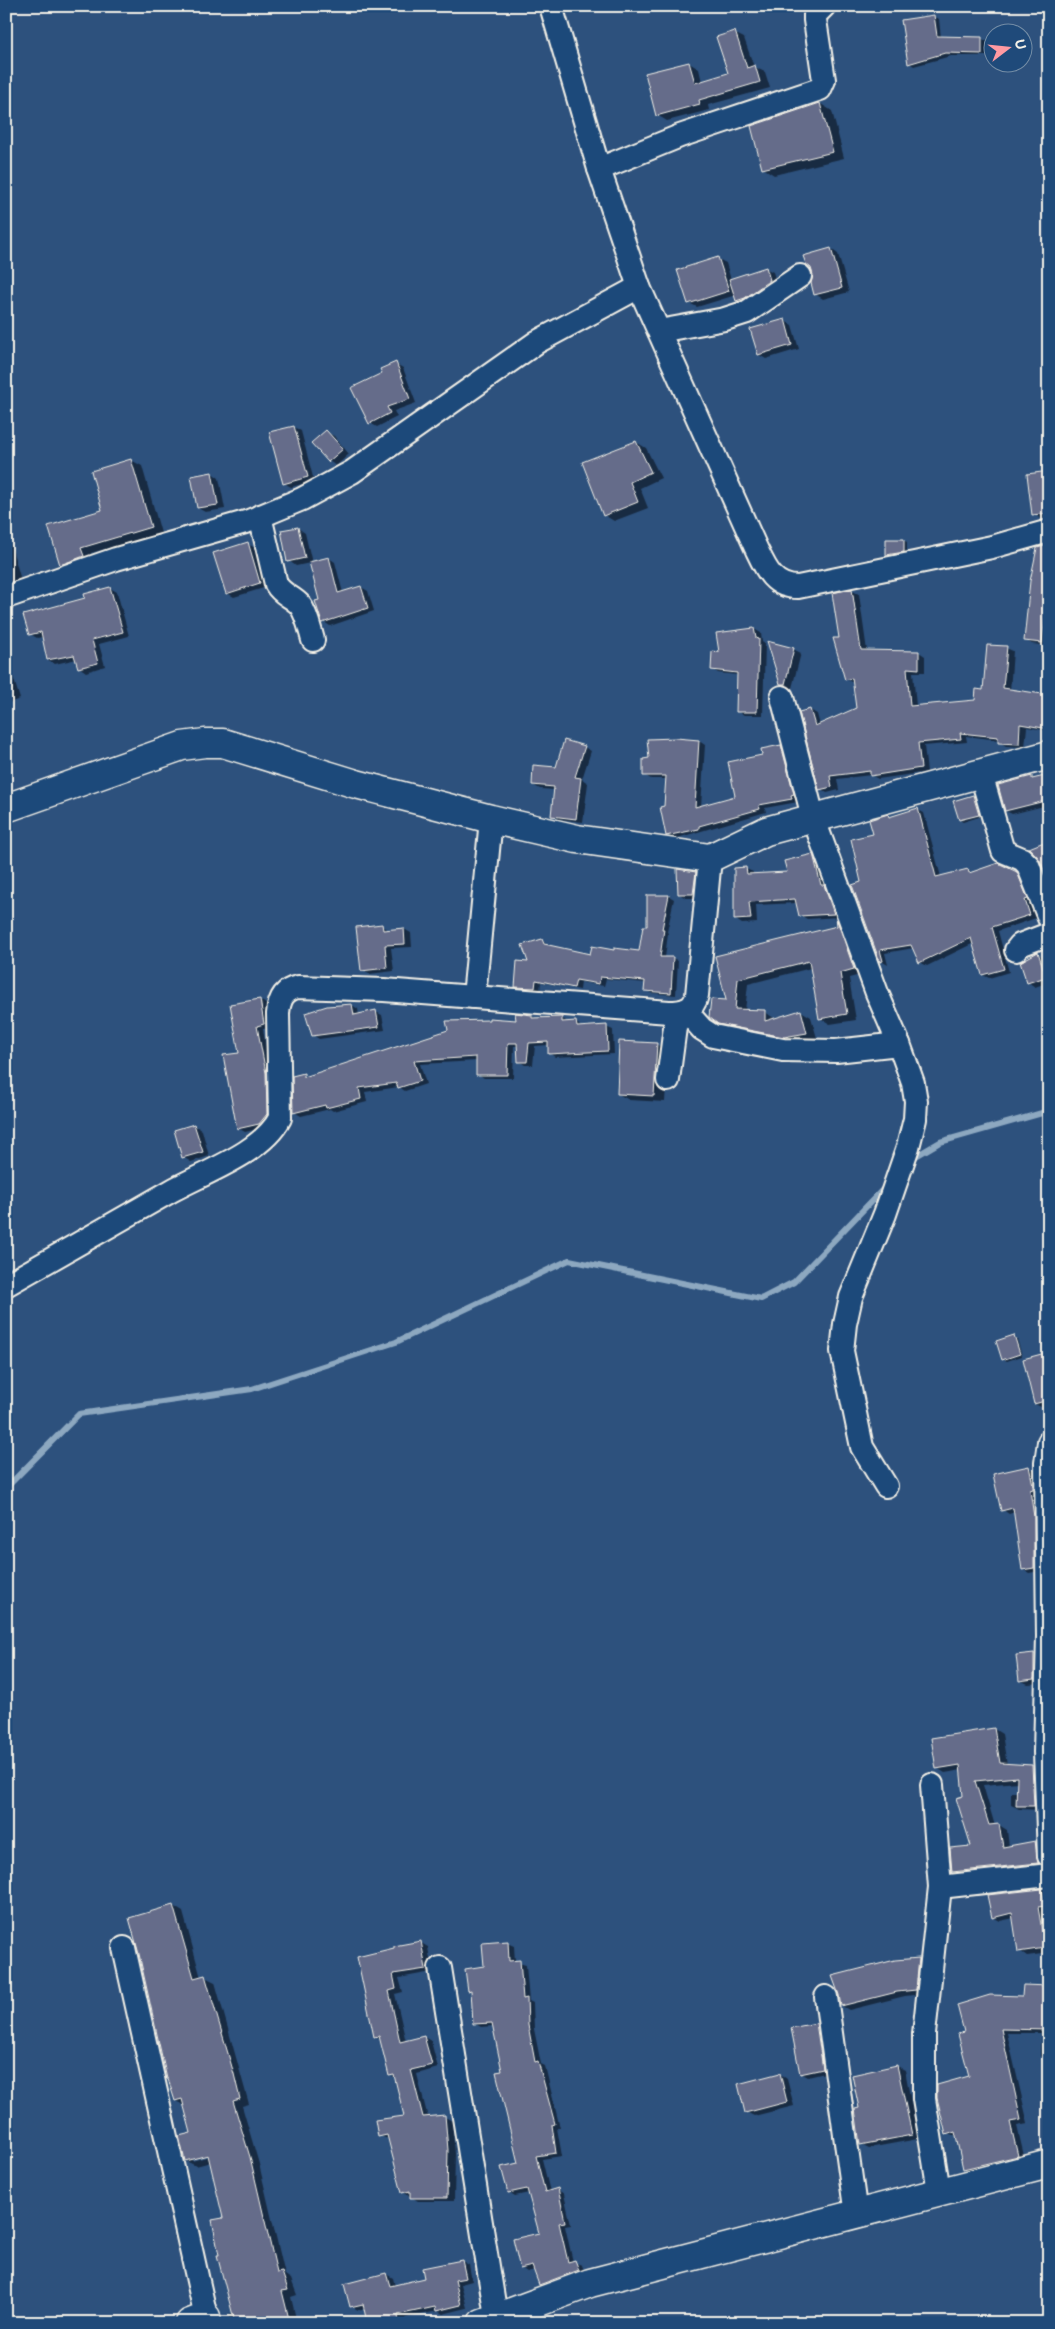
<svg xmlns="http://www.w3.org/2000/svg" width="1055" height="2329" font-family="'Balsamiq Sans',sans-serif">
<rect width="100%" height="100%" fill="#2d517d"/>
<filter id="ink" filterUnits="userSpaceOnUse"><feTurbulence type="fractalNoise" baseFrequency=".02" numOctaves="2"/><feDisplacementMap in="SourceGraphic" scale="10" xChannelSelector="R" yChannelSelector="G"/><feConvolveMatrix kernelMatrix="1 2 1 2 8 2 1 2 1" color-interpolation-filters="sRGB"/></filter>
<g filter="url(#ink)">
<g fill="#0007" fill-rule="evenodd">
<path d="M934 16 939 19 941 38 982 39 987 41V56H951L914 66 909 63Z"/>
<path d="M734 33 744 38 754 67 765 72 770 88 708 105 709 110 667 121 657 115 689 63 699 69 702 82 729 74Z"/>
<path d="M821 104 832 111 844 158 774 175 763 168 753 127Z"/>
<path d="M831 249 838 254 849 292 823 299 815 294Z"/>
<path d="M718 259 726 263 731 280 765 268 773 272 777 285 745 304 737 300 736 295 697 307 689 303Z"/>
<path d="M785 321 792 325 799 349 766 359 759 355Z"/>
<path d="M396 364 403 368 416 403 394 411 397 417 377 427 370 423 383 374Z"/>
<path d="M294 427 301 431 314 481 291 487 284 483Z"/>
<path d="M326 432 334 436 349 454 336 466 329 461Z"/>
<path d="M636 442 646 448 661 478 640 488 648 508 614 521 604 515Z"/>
<path d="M131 460 142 466 161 533 91 553 93 562 71 570 61 564 104 511Z"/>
<path d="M212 473 219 478 225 509 205 512 198 508Z"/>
<path d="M1049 473V518L1041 519 1034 514Z"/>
<path d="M298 528 305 533 312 563 329 558 335 562 343 593 361 587 368 591 374 611 330 626 324 622 310 563 296 566 289 561Z"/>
<path d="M6 540 10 542 21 580 6 584Z"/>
<path d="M903 540 907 542V553L891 556 888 555Z"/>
<path d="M248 544 255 548 267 587 234 597 227 593Z"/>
<path d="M1049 557V646L1032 644 1025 640Z"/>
<path d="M110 588 117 592 129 636 99 644 105 666 86 672 79 667 77 659 55 664 48 660 43 637 37 638 30 634 86 599Z"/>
<path d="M852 591 859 594 867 651 919 652 925 656V672H913L916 706 976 701 984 692 1006 648 1013 651 1010 691 1049 697V731L1027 727 1025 747 1006 746 999 742V740L966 736 967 742 924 746 927 772 878 779 871 775 837 779 839 790 827 793 821 789 810 710 817 714 820 725 857 708 853 683 846 679 841 639Z"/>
<path d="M754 629 761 633 762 642 765 644 763 715H744L737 711 738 675 718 673 712 669 720 654 718 635Z"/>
<path d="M793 649 801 653 792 688H788L781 683Z"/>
<path d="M6 654 20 699 6 704Z"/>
<path d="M1049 661V690L1044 688Z"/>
<path d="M676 739 699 741 705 745 701 807 737 797 781 747 787 750 798 802 765 808 766 812 674 839 667 835 665 807 667 779H651L644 775 650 760Z"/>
<path d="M584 747 591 751 582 779 588 783 583 822 559 819 552 815 555 790 540 789 533 785Z"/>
<path d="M1049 776V878V841L1044 806 1012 814 1006 811 1031 777 1035 779Z"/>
<path d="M973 796 976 798 982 816 963 822 960 820Z"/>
<path d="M918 810 924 813 941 877 967 870 973 873H1016L1023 877 1033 903 1031 904 1036 918 998 931 1009 972 989 978 983 975 974 943 927 966 920 962 914 948 885 953 888 965 881 961 863 883 875 835 888 816 891 818Z"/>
<path d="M812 855 819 859 826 888 830 890 840 917 807 919 800 915 797 903 756 905 757 923 742 924 736 920 746 869 753 872V875L788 873Z"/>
<path d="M695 873 703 877 701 898H686L679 894Z"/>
<path d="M669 896 674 899 667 932 668 933 665 958H673L678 961 676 995 651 993 645 990 646 983 606 979 604 986 581 982 580 990 541 982 540 991 521 989 516 986 542 940 548 946 591 956 615 951 640 953 648 928V897Z"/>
<path d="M837 920 846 925 864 974 849 978 856 1020 830 1024 820 1018 811 968 748 984 745 1011H764L775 1019 801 1011 811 1017 817 1038 796 1042 729 1029 712 1018 728 1002 716 957 838 927Z"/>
<path d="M382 926 389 931 404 929 411 933 412 947 391 948 394 971 369 974 362 970Z"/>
<path d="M1038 954 1045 958 1049 968V982L1035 987 1028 982Z"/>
<path d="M260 1000 266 1004 270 1028 263 1029 271 1078 273 1118 266 1127 245 1132 238 1128 240 1054Z"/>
<path d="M352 1005 358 1009 359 1015 376 1012 382 1015 385 1030 319 1039 313 1035Z"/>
<path d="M532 1016 537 1019 561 1018 568 1022H576L582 1028 606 1027 613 1030 614 1054 555 1057 549 1053V1045L535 1046 533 1065H525L519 1061 518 1046H514L513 1078H484L478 1074V1061L420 1064 426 1084 405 1091 399 1087 365 1092 367 1102 333 1111 330 1109 301 1116 294 1112 303 1075 308 1077Z"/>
<path d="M656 1044 668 1051 665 1102 629 1100 618 1094Z"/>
<path d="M194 1125 202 1130 209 1156 191 1162 183 1157Z"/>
<path d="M1013 1337 1017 1339 1022 1356 1007 1361 1003 1359Z"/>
<path d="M1049 1353V1406L1043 1408 1035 1404 1025 1360Z"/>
<path d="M1029 1468 1035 1471 1040 1571 1029 1573 1023 1569 1015 1512 1009 1514 1003 1510Z"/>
<path d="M1034 1655 1042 1659 1041 1683 1028 1684 1020 1680 1018 1656Z"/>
<path d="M994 1729 1002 1734 1007 1765 1032 1766 1040 1770 1041 1810 1019 1809 1011 1805V1792H1018V1782L983 1785 995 1826 999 1825 1007 1830 1009 1847 1035 1843 1043 1847 1045 1867 961 1876 953 1872 972 1847 962 1770 945 1773 937 1768Z"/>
<path d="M1049 1889V1953L1027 1956 1020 1951 1014 1918 1000 1921 993 1917 988 1896Z"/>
<path d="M173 1906 183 1912 201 1978 205 1977 215 1982 249 2104 242 2106 259 2164 285 2275 291 2279 297 2295 291 2297 297 2323H231L229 2314 234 2313 221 2256 224 2218 211 2162 196 2166 186 2161 193 2134 185 2106 176 2101ZM213 2153 214 2155 192 2161V2158Z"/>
<path d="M421 1943 428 1947 432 1972 399 1978 403 1992 395 1994 406 2042 424 2037 431 2041 438 2068 417 2074 428 2118 445 2117 452 2121 455 2154 454 2201H418L403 2192 389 2139 379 2136 406 2117 396 2078 390 2075 381 2040 375 2037 358 1958Z"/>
<path d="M507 1943 514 1946 515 1962 526 1965 529 2001 533 2003 534 2029 541 2064 545 2066 560 2128H557L562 2156 542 2159 550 2192 558 2190 564 2194 571 2225 565 2226 573 2262 582 2265 585 2274 546 2288 540 2285 535 2270 527 2272 521 2268 541 2234 529 2193 515 2196 509 2192 520 2164 494 2026 481 2027 474 2023 472 1992 469 1990 485 1967Z"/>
<path d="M919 1959 926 1963 923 1994 905 1996 849 2010 842 2006Z"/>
<path d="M1049 1987V2061L1040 2056 1041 2033H1007L1028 2124 1017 2126 1025 2160 971 2172 964 2168 957 2137 947 2134 971 2077 960 2035 1024 1997Z"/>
<path d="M816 2024 823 2028 829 2072 808 2077 801 2073Z"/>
<path d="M897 2066 905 2070 918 2139 869 2148 861 2144V2109Z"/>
<path d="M780 2074 787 2079 794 2106 754 2116 746 2112Z"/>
<path d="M462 2261 469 2265 472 2281 461 2284 467 2308 443 2314 438 2311 405 2318 407 2323H368L365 2308 358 2310 351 2306 386 2274 393 2278 395 2286 426 2279 424 2269Z"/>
</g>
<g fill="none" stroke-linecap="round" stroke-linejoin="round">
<g stroke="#8da8c0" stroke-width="6">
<path d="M911 1159 940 1142 1049 1111"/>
<path d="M6 1488 79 1414 252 1389 396 1342 569 1260 761 1299 794 1282 886 1186"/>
</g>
</g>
<g fill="#656c8a" stroke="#f4f1e8">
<path d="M934 15 937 36 982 37V54L945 53 908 64 901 20Z"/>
<path d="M735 31 747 68 755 65 760 82 699 100 700 104 656 116 645 73 689 62 695 83 728 73 716 37Z"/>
<path d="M820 103 833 152 762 169 751 126Z"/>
<path d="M831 248 842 288 814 295 811 283 813 275 811 268 806 264 803 256Z"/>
<path d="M718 257 729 291 688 304 677 270Z"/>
<path d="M766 267 770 280 745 298 736 301 729 279Z"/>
<path d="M785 319 792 345 758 355 750 329Z"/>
<path d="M396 362 410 399 387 407 390 413 369 424 351 388 382 373 380 369Z"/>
<path d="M294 426 308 477 283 484 269 432Z"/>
<path d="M326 430 343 449 328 462 311 443Z"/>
<path d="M636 441 651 472 630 482 638 502 603 516 582 462Z"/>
<path d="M131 459 151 527 81 548 84 556 60 565 48 526 102 510 91 471Z"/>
<path d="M1049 471V513L1032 515 1027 474Z"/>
<path d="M212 472 218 505 197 508 191 476Z"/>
<path d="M298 527 305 558 287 562 281 530Z"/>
<path d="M886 539H904V552L886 555Z"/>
<path d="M248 542 260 583 226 594 213 553Z"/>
<path d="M1049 545V575L1042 643 1024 641 1030 581 1037 548Z"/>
<path d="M329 557 338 593 361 586 368 608 322 623 315 601 319 600 309 562Z"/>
<path d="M110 587 123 632 92 640 98 663 78 668 74 655 47 660 41 632 29 635 23 615 85 598 84 594Z"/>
<path d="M852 589 861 650 919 651V669L907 668 910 706 975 700 976 689 983 690 987 645 1007 646 1003 688 1049 695V729L1020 724 1019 744 998 743V737L960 733 961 739 918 743 921 768 870 776V771L830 776 832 787 819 790 799 712 810 709 815 726 856 708 852 678 845 680 833 638H839L832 593Z"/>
<path d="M754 628 756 638 759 639 757 712H736L737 673 711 670 712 651 719 652 716 633Z"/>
<path d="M767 641 794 648 785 684H780Z"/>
<path d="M676 738 699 740 695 807 735 796 728 762 762 755 761 749 781 745 794 794 791 795 792 799 759 805 760 809 699 826V829L666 836 660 807 664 806 666 776H643V759L649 758 647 739Z"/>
<path d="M564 740 585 746 575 777 581 778 576 819 551 816 554 787 532 785 533 765 556 767Z"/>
<path d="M1049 775V800L1005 811 998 785 1032 776V779Z"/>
<path d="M973 795 979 815 959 820 953 801Z"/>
<path d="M918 808 936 877 968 869 969 873 998 863 1017 872 1028 899 1025 900 1030 915 992 927 1004 969 982 975 971 938 919 963 911 945 880 950 883 961 880 962 852 885 861 882 851 839 873 834 869 820 888 814 889 817Z"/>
<path d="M1049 840V882L1040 860 1029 848Z"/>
<path d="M813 854 821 885H824L834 914 799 916 795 899 749 902 751 919 734 920V868L746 867 747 874 787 872 784 861Z"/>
<path d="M677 869 696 872 693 894H678Z"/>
<path d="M647 895H669L662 929H664L660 957H673L671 993 644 991 645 981 600 977 599 984 576 980 574 988 536 980 535 988 515 987 517 961 528 962 522 945 542 939 544 944 590 954 592 946 614 950V948L639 951 643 926H647Z"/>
<path d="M836 917 854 969 840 973 847 1014 819 1019 809 961 738 979 735 1009 765 1010V1021L801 1010 807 1033 784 1037 718 1024 709 1017 711 999 726 1000 715 956 837 926Z"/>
<path d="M382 924 383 930 404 928 405 944 385 945 387 968 361 971 356 927Z"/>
<path d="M1038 952 1046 977 1027 983 1020 962Z"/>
<path d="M260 999 264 1024 257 1026 266 1073 267 1114 259 1124 237 1129 223 1055 239 1053 230 1004Z"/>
<path d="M352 1004 354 1015 376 1010 379 1027 312 1036 305 1013 327 1006Z"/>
<path d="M515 1013 532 1015V1018L562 1017V1022L576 1021 577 1027 607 1025 608 1051 548 1054V1042L529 1043 527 1062H518L517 1043H508L507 1075H476V1057L414 1061 420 1081 398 1088 396 1083 359 1088 361 1099 326 1108 325 1105 293 1113 292 1076 304 1073V1077L448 1030 446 1021 489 1020V1018L516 1020Z"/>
<path d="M619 1041 657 1043 654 1096 617 1094Z"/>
<path d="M194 1124 203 1152 182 1158 174 1130Z"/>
<path d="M1014 1335 1020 1354 1002 1360 996 1341Z"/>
<path d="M1049 1352V1400L1034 1404 1023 1359Z"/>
<path d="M1029 1466 1033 1485V1489L1030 1490 1034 1517V1568L1022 1570 1013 1508 1001 1511 993 1474Z"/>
<path d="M1034 1653V1679L1019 1681 1016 1655Z"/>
<path d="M994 1728 1000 1763 1032 1765 1034 1806H1016L1017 1777 975 1781 989 1825 999 1824 1003 1847 1035 1841 1038 1863 952 1872 950 1848 971 1846 956 1798 963 1796 960 1765 936 1769 931 1738Z"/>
<path d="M1042 1889 1045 1906 1038 1907 1045 1948 1018 1952 1012 1913 992 1918 987 1895Z"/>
<path d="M173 1905 194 1978 205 1975 234 2074 240 2099 233 2101 250 2157 277 2273 282 2272 288 2290 282 2291 290 2323H235L217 2255H219L212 2220 223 2218 208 2155 185 2161 179 2136 191 2133 182 2099 175 2101 168 2079H167L139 1954 129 1918Z"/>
<path d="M421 1941 426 1969 393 1974 396 1989 389 1991 400 2042 424 2036 432 2065 411 2070 423 2117 445 2115 448 2150 447 2198H410V2191L402 2193 387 2135 378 2137 375 2120 404 2116 394 2075 389 2076 379 2036 374 2037 357 1957 394 1948V1946Z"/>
<path d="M508 1941 509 1961 520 1960 523 1999 527 1998 528 2025 535 2062 538 2061 555 2124 552 2125 556 2153 536 2156 545 2192 558 2188 565 2222 559 2223 568 2262 575 2260 579 2270 539 2285 532 2266 520 2269 513 2239 539 2233 527 2189 508 2193 501 2167 518 2163 496 2072 502 2071 492 2023 473 2024 471 1990 468 1991 465 1969 484 1966 482 1943Z"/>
<path d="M919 1958 916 1990 897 1992 841 2006 839 1995 832 1976 895 1960Z"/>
<path d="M1023 1985 1049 1986V2030L1001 2029 1021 2120 1010 2122 1018 2156 963 2169 955 2132 946 2135 937 2098V2085L969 2076 958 2034 964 2032 957 2005 990 1995 1022 1996Z"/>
<path d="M816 2023 823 2069 800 2074 791 2028Z"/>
<path d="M897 2065 912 2135 860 2145 855 2109 859 2108 852 2075Z"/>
<path d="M780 2073 787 2102 745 2113 738 2084Z"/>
<path d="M462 2260 466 2278 455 2280 461 2305 436 2311 435 2307 398 2315 399 2323H367L363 2304 350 2307 344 2284 386 2273 390 2286 424 2278 422 2268Z"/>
</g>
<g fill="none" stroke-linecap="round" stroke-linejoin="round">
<defs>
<g id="minor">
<path d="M551 6 599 169 639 287 755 546C765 567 772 587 798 587L992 547 1049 531"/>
<path d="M599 169 680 136 820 89 824 80 815 20V15L824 6"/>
<path d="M659 331 725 319 747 312 800 276"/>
<path d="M260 516 276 584C282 595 292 596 300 605 307 614 310 630 313 640"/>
<path d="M6 597 116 559 249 521 302 499 352 472 537 342 639 287"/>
<path d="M782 697 813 817 877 993 899 1044 913 1083 916 1101 915 1119 908 1147 885 1214 851 1297 845 1324 842 1351 862 1447 886 1486"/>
<path d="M981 774 1003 851 1022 859 1028 865 1049 918"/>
<path d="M1016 950 1020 945 1049 934"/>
<path d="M474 997 491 819"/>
<path d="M685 1010 702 1029 713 1036 783 1050 836 1051 899 1044"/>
<path d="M668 1080 677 1012"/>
<path d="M6 1285C61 1254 116 1222 171 1191 205 1172 262 1153 280 1118L278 1014C279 1000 283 990 298 987L384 990 669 1012C683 1012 694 1010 697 995L710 858"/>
<path d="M1049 1442 1046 1463 1048 1636 1045 1752 1049 1856"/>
<path d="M932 1785 940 1887 924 2034V2099L939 2191"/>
<path d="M940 1887 1049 1875"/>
<path d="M124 1948 206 2317"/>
<path d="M440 1968 496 2316"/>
<path d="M826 1997 856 2215"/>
</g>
<g id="tertiary">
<path d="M6 808 182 746 205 743H223L356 784 491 819 577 839 710 858 766 831 1049 755"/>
<path d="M190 2323 206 2317 207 2323"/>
<path d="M482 2323 590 2283 1049 2164"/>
</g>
</defs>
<use href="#minor" stroke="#f4f1e8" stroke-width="26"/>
<use href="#tertiary" stroke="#f4f1e8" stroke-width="31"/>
<use href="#minor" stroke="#1f4a7a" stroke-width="22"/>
<use href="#tertiary" stroke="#1f4a7a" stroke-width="28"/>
</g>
</g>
<rect width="1055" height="2329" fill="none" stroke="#1f4a7a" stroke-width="25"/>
<rect x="12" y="12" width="1030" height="2304" fill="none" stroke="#f4f1e8" stroke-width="2" filter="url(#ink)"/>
<g transform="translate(1008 48) rotate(74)"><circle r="24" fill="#1f4a7a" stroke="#748da6"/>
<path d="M0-4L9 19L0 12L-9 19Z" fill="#ff9aa2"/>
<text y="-8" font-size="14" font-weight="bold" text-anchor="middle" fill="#f4f1e8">U</text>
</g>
</svg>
